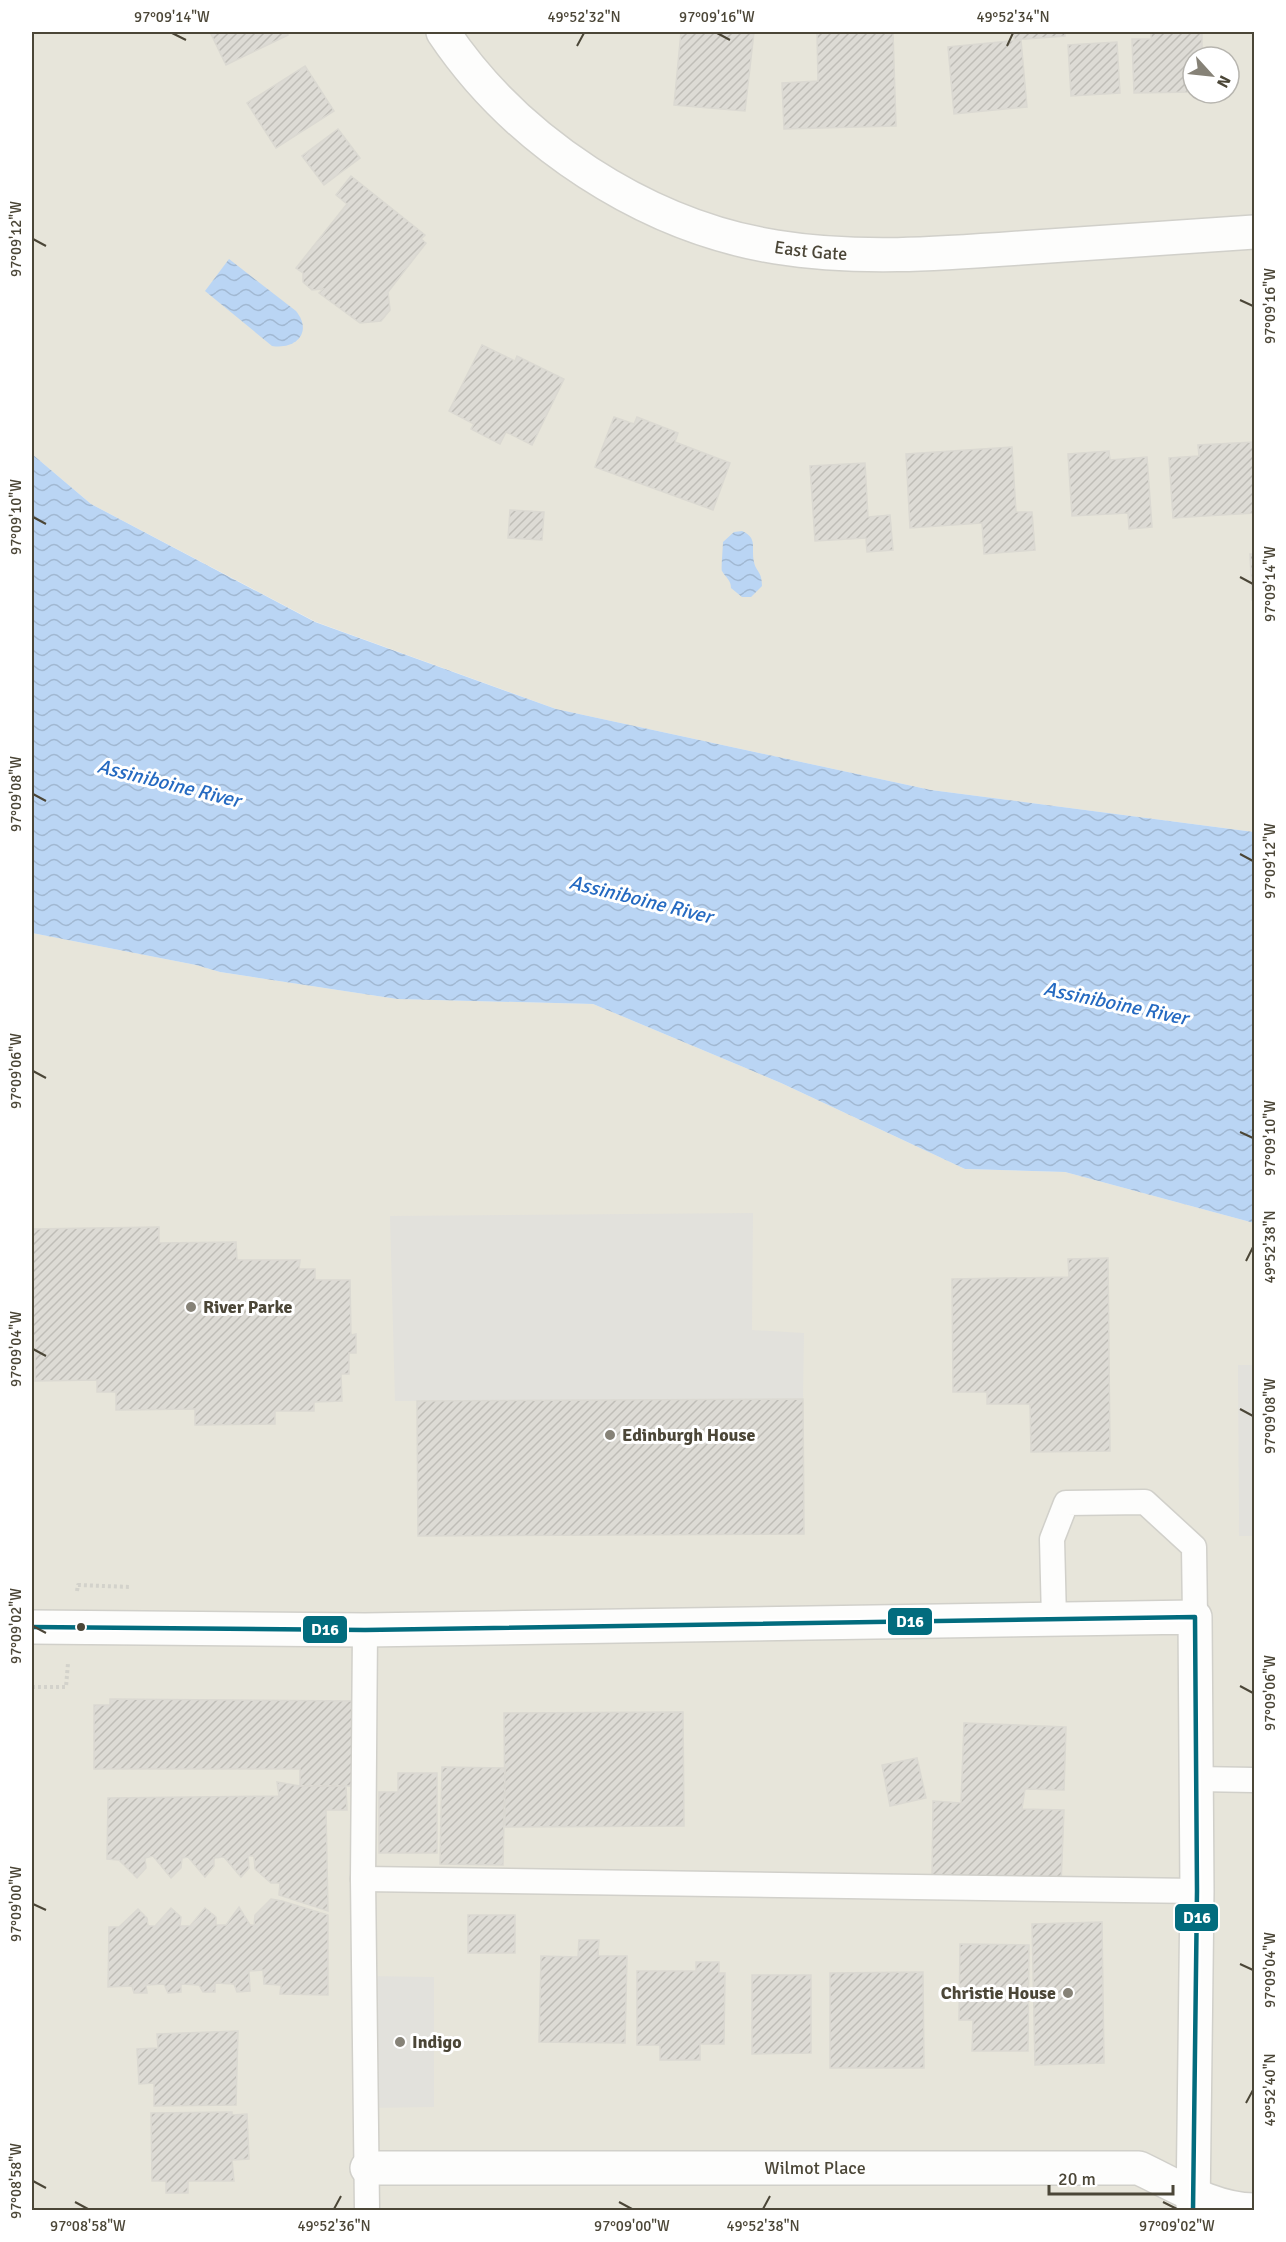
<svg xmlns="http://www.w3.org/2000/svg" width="1286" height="2242" font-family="Signika,sans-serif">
<defs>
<pattern id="water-waves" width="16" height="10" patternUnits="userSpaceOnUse" patternTransform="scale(1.5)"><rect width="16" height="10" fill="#bad5f4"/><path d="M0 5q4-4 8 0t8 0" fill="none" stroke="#a1b8d2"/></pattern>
<pattern id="building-hatch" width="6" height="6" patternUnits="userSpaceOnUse" patternTransform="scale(1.5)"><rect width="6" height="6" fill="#dddbd5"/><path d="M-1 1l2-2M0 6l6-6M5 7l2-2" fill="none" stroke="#bfbdb7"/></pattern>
</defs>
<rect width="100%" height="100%" fill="#f3f2ed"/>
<g fill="#e7e5da" fill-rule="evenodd">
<path d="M32 32H1254V832L931 790 556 709 316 622 91 504 32 454ZM1193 57H1229V93H1193Z"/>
<path d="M32 933 196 965 220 972 397 999 593 1004 781 1083 965 1169 1065 1172 1254 1223V2210H32Z"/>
</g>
<g fill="#e2e1dc">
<path d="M753 1213 752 1330 804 1333 803 1399 395 1401 390 1216Z"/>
<path d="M1238 1365H1254V1536H1239Z"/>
<path d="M364 1976 434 1977V2107L366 2108Z"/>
</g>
<g fill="url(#water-waves)">
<path d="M229 259 296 311C313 332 296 350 272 346L205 291Z"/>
<path d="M32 454 91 504 315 622 556 709 931 790 1254 832V1223L1065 1172 965 1169 781 1083 593 1004 397 999 220 972 196 965 32 933Z"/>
<path d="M742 531C758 538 751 547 754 562 756 572 762 571 762 586L751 597H742L731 588C731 580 726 578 722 571 721 570 723 546 723 542L734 532Z"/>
</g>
<g fill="url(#building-hatch)" stroke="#dbd9d2" stroke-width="1.5">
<path d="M210 32H287L288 35 226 65Z"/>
<path d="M681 32H754L745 111 674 105Z"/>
<path d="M817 32H893L896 126 784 129 782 83 818 81Z"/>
<path d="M1014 32H1065V36L1014 40Z"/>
<path d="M1151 32H1202V57H1193V92L1134 93 1132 39H1151Z"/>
<path d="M1021 40 1027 107 954 114 948 47Z"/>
<path d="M1117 42 1120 93 1071 96 1068 45Z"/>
<path d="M305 66 334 111 276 148 247 103Z"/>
<path d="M338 129 360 158 324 185 302 156Z"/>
<path d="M351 176 425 235 421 239 426 243 388 292 390 310 381 321 360 323 319 293 323 289 312 290 303 282V273L296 268 347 204 336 195Z"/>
<path d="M482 345 515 361 517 356 564 379 532 445 506 432 500 444 471 429 474 424 449 411Z"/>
<path d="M614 417 634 424 637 417 678 433 675 442 730 463 713 510 595 467Z"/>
<path d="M1254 442V513L1173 518 1169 458 1199 456 1198 445Z"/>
<path d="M1012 447 1016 512H1032L1035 550 984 554 982 523 910 528 906 454Z"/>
<path d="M1109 451 1110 460 1147 457 1152 527 1129 529 1128 513 1072 516 1068 454Z"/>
<path d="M865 463 868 517 890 515 893 550 867 552 866 538 815 541 810 466Z"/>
<path d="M510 510 544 512 542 540 508 538Z"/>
<path d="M1250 554H1254V600H1252Z"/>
<path d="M159 1227V1243L236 1242 237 1260H300L299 1269H315V1280H350L351 1335 356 1334V1353H349V1374H341L342 1401 314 1402V1411H275V1424L195 1425V1409L116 1410V1392H97V1380L35 1381V1340L32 1341V1229Z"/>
<path d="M1108 1258 1110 1451 1031 1452 1030 1404H987V1392H953L952 1279 1069 1277 1068 1259Z"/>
<path d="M803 1399 804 1534 418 1536 417 1401Z"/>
<path d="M110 1699 356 1701V1786H300V1769H94V1705H110Z"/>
<path d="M683 1712 684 1826 505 1827 504 1713Z"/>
<path d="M964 1723 1066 1727 1064 1790 1025 1789 1022 1809 1064 1810 1061 1885 932 1881 933 1801 961 1803Z"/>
<path d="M917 1758 926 1798 890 1806 882 1765Z"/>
<path d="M442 1767 505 1768 503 1865 440 1864Z"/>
<path d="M398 1773H437V1853H379V1792H398Z"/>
<path d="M277 1782 300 1786H346L347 1810H326L328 1911 279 1895 280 1883H271L255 1869 254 1856H248L249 1868 241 1877 224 1857 214 1858V1866L205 1877 188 1857 182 1858 181 1868 171 1878 153 1856 145 1858 146 1868 137 1878 119 1860 107 1859 108 1798 279 1796Z"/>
<path d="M271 1899 282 1901 328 1915V1995L280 1994 281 1985 264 1984 263 1970 249 1971 250 1991 237 1992 234 1984 215 1983V1992H203L199 1985 181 1984V1992L168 1993 164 1984 146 1985 147 1993H134L132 1986 108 1987 109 1927H119L138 1909 147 1918 148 1926H155L171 1908 181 1917 180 1926H190L205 1908 216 1917V1925H226L239 1907 250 1925H254L255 1915Z"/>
<rect x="468" y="1915" width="47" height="38"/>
<path d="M1102 1922 1104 2063 1035 2065 1032 1924Z"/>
<path d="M579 1940H599L598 1956H627L625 2043 539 2042 541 1956 578 1957Z"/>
<path d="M960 1944 1029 1945 1028 2051H972L973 2020H959Z"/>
<path d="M696 1962H719V1973H725L724 2044H700V2060H660V2045H637V1971H696Z"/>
<path d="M923 1972 924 2068H830V1973Z"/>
<path d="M752 1975H811V2053L752 2054Z"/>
<path d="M238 2031 236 2105 154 2106V2083L139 2084 137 2049 158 2048 157 2034Z"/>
<path d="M232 2112V2115L247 2114 249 2159 232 2160 234 2181H188V2193H166V2181H152L151 2113Z"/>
</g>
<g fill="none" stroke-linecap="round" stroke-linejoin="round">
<defs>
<g id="service">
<path d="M1054 1620 1052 1539 1066 1503 1145 1502 1194 1547 1195 1617"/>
<path d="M365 1630 363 1879 367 2210"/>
<path d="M1196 1779 1254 1780"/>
<path d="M363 1879 1197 1891"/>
</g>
<g id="minor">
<path id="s1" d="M443 32C516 141 645 226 776 247 856 260 939 254 1020 248 1098 243 1176 237 1254 232"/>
<path id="s2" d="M367 2168H1139C1175 2185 1214 2210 1254 2210"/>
</g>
<path id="tertiary" d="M32 1627 365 1630 1195 1617 1197 1891 1193 2210"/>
</defs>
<use href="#service" stroke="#d1d0ca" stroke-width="27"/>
<use href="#minor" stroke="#d1d0ca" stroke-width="36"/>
<use href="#tertiary" stroke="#d1d0ca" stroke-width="36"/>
<g stroke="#d3d2cb" stroke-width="4" stroke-dasharray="3 3" stroke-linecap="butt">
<path d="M77 1591 78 1585 131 1587"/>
<path d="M32 1687H66L68 1663"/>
</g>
<use href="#service" stroke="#fdfdfc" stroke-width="24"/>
<use href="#minor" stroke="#fdfdfc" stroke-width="33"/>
<use href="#tertiary" stroke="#fdfdfc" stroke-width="33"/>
<defs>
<path id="bus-1" d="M32 1627 365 1630 1195 1617 1197 1891 1193 2210"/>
</defs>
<use href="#bus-1" stroke="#fff" stroke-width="9"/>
<use href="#bus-1" stroke="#026c7e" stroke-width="4.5"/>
</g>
<path fill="none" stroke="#4b4637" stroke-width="2" d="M172 33 186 40M717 33 730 40M577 46 584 33M1007 46 1013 33M33 239 46 246M1240 300 1253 306M33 517 46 524M1240 577 1253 584M33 794 46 801M1240 854 1253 861M33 1071 46 1078M1240 1132 1253 1138M1246 1261 1253 1247M33 1349 46 1356M1240 1409 1253 1416M33 1626 46 1633M1240 1686 1253 1693M33 1904 46 1910M1240 1964 1253 1970M1246 2103 1253 2090M33 2181 46 2188M75 2202 88 2209M619 2202 632 2209M1163 2202 1177 2209M334 2209 341 2196M763 2209 770 2196"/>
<g fill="#868277" stroke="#fff" stroke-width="2">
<circle cx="191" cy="1307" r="6"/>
<circle cx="610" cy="1435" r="6"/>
<circle cx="1068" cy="1993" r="6"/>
<circle cx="400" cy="2042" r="6"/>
</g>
<circle fill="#4b4637" stroke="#fff" stroke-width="2" cx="81" cy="1627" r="5"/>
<g text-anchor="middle" stroke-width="6" stroke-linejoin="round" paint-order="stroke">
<g font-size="18" fill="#4b4637" stroke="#fff">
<text dy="6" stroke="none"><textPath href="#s1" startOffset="442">East Gate</textPath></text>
<text dy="6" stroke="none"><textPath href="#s2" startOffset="448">Wilmot Place</textPath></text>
</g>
<g font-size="18" font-weight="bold" fill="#4b4637" stroke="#fff" text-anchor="start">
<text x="203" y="1313">River Parke</text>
<text x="622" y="1441">Edinburgh House</text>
<text x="1056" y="1999" text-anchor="end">Christie House</text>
<text x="412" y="2048">Indigo</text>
</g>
<g font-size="20" font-style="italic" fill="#256ac1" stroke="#fff">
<text transform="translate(169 783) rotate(14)" y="7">Assiniboine River</text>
<text transform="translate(641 899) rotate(14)" y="7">Assiniboine River</text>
<text transform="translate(1116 1003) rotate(12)" y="7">Assiniboine River</text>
</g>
</g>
<g stroke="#fff" stroke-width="2">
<rect x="887" y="1607" width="46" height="29" rx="6" fill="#026c7e"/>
<rect x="302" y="1615" width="46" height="29" rx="6" fill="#026c7e"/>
<rect x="1174" y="1903" width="45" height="29" rx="6" fill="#026c7e"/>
</g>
<g font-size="16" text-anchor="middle" font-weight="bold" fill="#fff">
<text x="910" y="1627">D16</text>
<text x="325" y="1635">D16</text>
<text x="1197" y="1923">D16</text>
</g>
<rect width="1286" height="2242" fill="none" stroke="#ffffff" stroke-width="66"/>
<g transform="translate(1211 75) rotate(117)"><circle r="28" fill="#ffffff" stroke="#b7b5af" stroke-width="1.5"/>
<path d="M0-4.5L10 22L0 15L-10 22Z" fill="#868277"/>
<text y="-9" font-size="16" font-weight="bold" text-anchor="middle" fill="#4b4637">N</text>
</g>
<path d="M1049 2185v9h124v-9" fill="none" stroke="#4b4637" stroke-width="3"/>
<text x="1058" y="2185" font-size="18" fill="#4b4637" stroke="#ffffff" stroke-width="4.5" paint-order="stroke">20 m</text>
<rect x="33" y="33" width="1220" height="2176" fill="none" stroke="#4b4637" stroke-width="2"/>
<g font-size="15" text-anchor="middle" fill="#4b4637">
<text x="172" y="22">97°09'14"W</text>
<text x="584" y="22">49°52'32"N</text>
<text x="717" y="22">97°09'16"W</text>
<text x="1013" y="22">49°52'34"N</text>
<text transform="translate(16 239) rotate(-90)" y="5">97°09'12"W</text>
<text transform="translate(1270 306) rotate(-90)" y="5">97°09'16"W</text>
<text transform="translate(16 517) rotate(-90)" y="5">97°09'10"W</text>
<text transform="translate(1270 584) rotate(-90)" y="5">97°09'14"W</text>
<text transform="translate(16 794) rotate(-90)" y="5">97°09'08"W</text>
<text transform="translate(1270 861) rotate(-90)" y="5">97°09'12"W</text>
<text transform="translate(16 1071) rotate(-90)" y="5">97°09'06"W</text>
<text transform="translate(1270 1138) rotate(-90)" y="5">97°09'10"W</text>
<text transform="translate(1270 1247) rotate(-90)" y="5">49°52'38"N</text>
<text transform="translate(16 1349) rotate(-90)" y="5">97°09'04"W</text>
<text transform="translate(1270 1416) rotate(-90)" y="5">97°09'08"W</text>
<text transform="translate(16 1626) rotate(-90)" y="5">97°09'02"W</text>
<text transform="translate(1270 1693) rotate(-90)" y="5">97°09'06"W</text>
<text transform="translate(16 1904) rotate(-90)" y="5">97°09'00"W</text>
<text transform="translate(1270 1970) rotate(-90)" y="5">97°09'04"W</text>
<text transform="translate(1270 2090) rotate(-90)" y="5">49°52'40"N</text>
<text transform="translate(16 2181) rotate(-90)" y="5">97°08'58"W</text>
<text x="88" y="2231">97°08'58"W</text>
<text x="334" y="2231">49°52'36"N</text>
<text x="632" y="2231">97°09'00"W</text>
<text x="763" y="2231">49°52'38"N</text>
<text x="1177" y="2231">97°09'02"W</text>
</g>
</svg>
